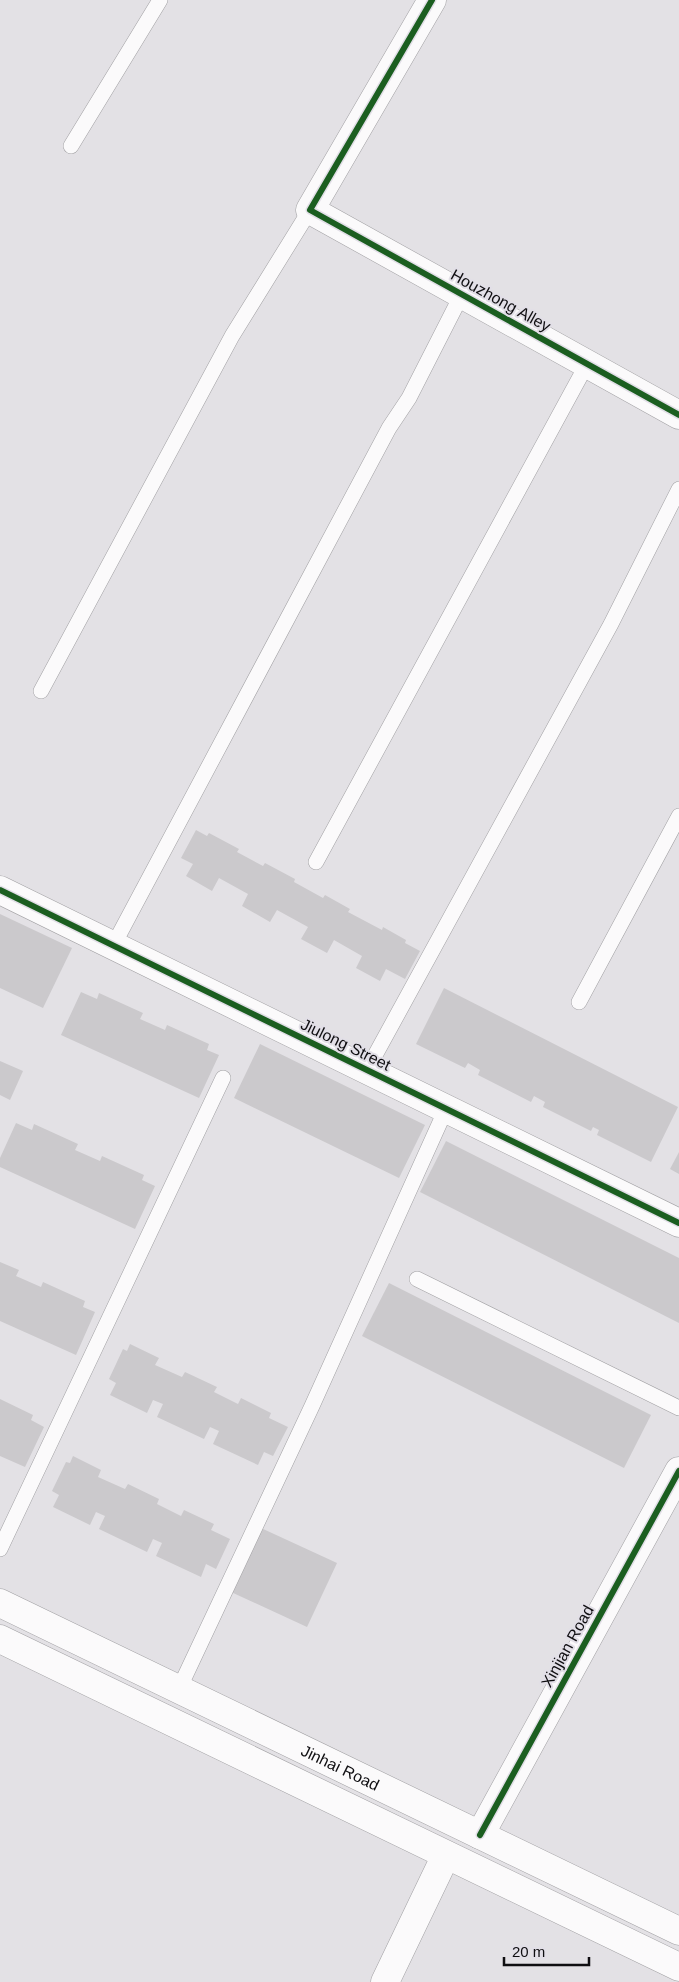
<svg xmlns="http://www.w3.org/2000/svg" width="679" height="1982" font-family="Arial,sans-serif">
<rect width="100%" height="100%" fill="#e3e1e5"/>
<g fill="#cbc9cc">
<path d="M196 830 207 836 209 833 239 849 237 852 263 866 265 863 295 879 294 882 323 898 325 895 350 909 348 912 382 930 383 927 406 940 405 943 420 951 405 979 386 969 380 981 356 968 362 956 334 940 327 953 301 939 308 927 277 910 270 922 242 906 248 894 219 878 212 891 186 876 193 864 181 858Z"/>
<path d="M0 914 72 948 43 1008 0 988Z"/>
<path d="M444 988 678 1107 651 1162 597 1135 599 1130 593 1127 591 1131 543 1107 545 1102 534 1096 531 1102 478 1075 480 1070 468 1063 465 1068 416 1044Z"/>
<path d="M81 992 97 999 99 993 143 1013 140 1019 165 1030 167 1025 209 1044 207 1050 219 1055 199 1098 61 1035Z"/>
<path d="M260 1044 425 1125 399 1178 234 1098Z"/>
<path d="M0 1061 23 1071 10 1100 0 1095Z"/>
<path d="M16 1123 32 1130 34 1124 78 1144 75 1150 100 1161 102 1156 144 1175 142 1180 155 1186 135 1229 0 1167V1158Z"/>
<path d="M446 1141 679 1258V1323L420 1192Z"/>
<path d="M679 1152V1174L670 1169Z"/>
<path d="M0 1262 19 1270 16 1276 41 1287 43 1282 85 1301 83 1307 95 1312 76 1355 0 1321Z"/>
<path d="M389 1283 651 1415 624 1468 362 1336Z"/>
<path d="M130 1344 159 1358 155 1365 182 1377 185 1372 217 1387 214 1392 238 1404 241 1398 271 1413 269 1418 288 1427 273 1456 264 1452 258 1465 213 1444 219 1431 210 1427 204 1439 157 1417 163 1404 153 1400 147 1413 110 1395 116 1383 109 1379 123 1349 127 1351Z"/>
<path d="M0 1399 33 1415 31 1420 44 1427 25 1467 0 1456Z"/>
<path d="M73 1456 101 1470 98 1477 125 1489 128 1484 159 1499 157 1504 181 1516 184 1510 214 1524 211 1530 230 1539 216 1569 206 1564 201 1577 156 1556 162 1543 153 1539 147 1552 99 1529 105 1516 96 1512 90 1525 53 1507 59 1495 52 1491 66 1462 70 1463Z"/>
<path d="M261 1528 337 1563 307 1627 231 1592Z"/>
</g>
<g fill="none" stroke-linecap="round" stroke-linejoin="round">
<defs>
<g id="lane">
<path d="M71 146 160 0"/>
<path d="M41 691 232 336 310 210"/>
<path d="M316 862 587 364"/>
<path d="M113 946 389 428 409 398 462 294"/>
<path d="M579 1002 679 816"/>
<path d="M367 1070 611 624 679 489"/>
<path d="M417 1279 679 1408"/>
<path d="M0 1549 223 1078"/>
<path d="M179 1689 312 1406 446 1109"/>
</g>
<g id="street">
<path d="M432 0 310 210 679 415"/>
<path d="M0 890 679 1223"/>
<path d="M385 1982 446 1855"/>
</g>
<g id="secondary">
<path id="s1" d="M0 1603 679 1931"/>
<path d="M0 1639 679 1967"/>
<path d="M480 1835 679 1471"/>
</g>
</defs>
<use href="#lane" stroke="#a1a0a3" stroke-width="16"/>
<use href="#street" stroke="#a1a0a3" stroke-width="29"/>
<use href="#secondary" stroke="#a1a0a3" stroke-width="29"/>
<use href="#lane" stroke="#fbfafb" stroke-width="15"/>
<use href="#street" stroke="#fbfafb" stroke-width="28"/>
<use href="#secondary" stroke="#fbfafb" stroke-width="28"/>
<defs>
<g id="cycleway">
<path d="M432 0 310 210 679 415"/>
<path d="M0 890 679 1223"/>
<path d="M480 1835 679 1471"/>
</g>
</defs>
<use href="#cycleway" stroke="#e2dfe7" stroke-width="9"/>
<use href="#cycleway" stroke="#1b5e20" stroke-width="6"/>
</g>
<g text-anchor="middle" stroke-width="4" stroke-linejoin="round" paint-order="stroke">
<g font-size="16" fill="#0f0e11" stroke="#e2dfe7">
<text transform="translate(501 300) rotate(29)" y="6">Houzhong Alley</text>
<text transform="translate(346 1044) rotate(26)" y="6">Jiulong Street</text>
<text transform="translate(567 1646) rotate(-61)" y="6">Xinjian Road</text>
<text dy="6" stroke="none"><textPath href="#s1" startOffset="378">Jinhai Road</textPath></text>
</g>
</g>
<path d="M504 1957v8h85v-8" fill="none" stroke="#0f0e11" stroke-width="2.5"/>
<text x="512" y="1957" font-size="15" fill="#0f0e11" stroke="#e2dfe7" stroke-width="4" paint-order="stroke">20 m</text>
</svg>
